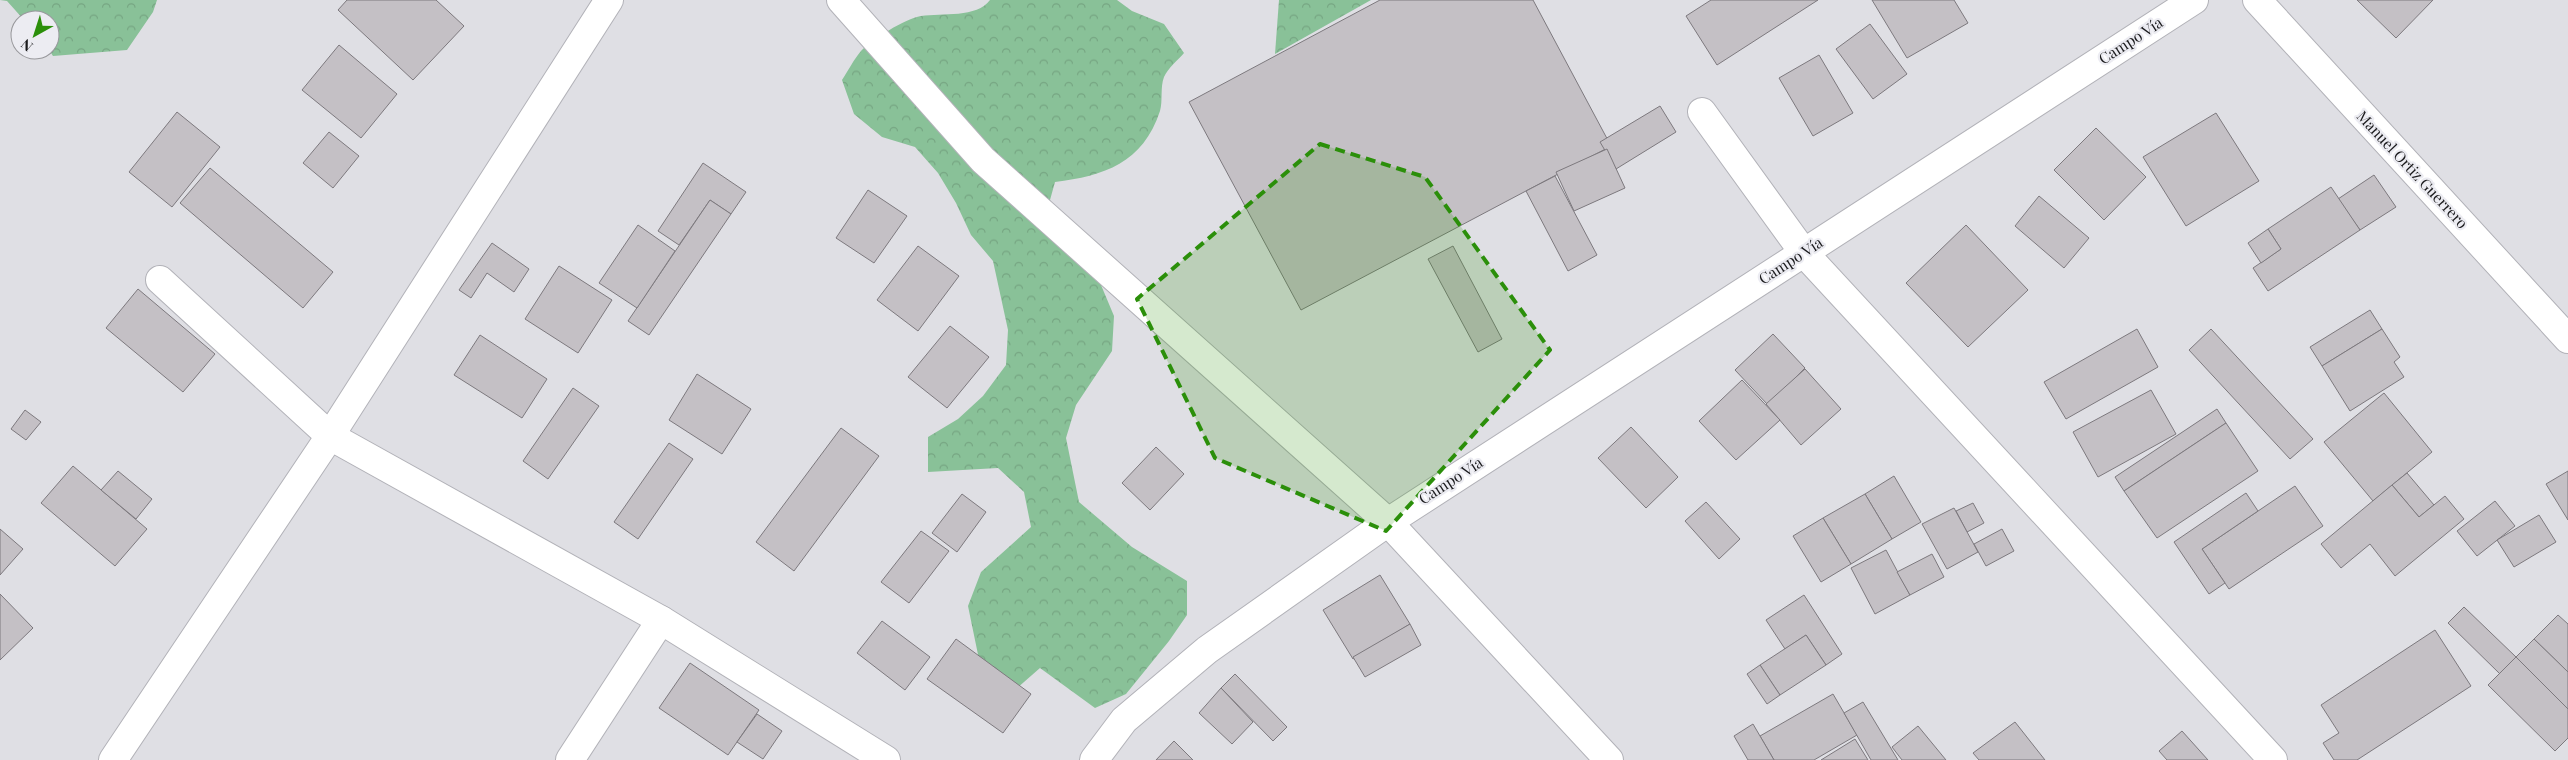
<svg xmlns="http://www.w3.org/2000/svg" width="2568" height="760" font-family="'Playfair Display',serif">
<defs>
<pattern id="forest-crowns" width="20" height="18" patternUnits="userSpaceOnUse" patternTransform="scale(1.25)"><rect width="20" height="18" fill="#89c198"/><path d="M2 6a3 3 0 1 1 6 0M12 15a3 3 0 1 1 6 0" fill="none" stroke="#76a582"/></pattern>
</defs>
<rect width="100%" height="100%" fill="#dfdfe4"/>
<g fill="url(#forest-crowns)">
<path d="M0 0H157L153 12 127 50 53 56 49 50 50 20H24L7 1Z"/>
<path d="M990 0H1117L1132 11 1164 24 1184 53C1178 60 1168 68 1164 77 1160 87 1163 101 1160 111 1143 163 1104 176 1055 182L1050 200 1062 231 1079 262 1101 285 1114 316 1112 351 1076 405 1066 438 1079 502 1132 547 1187 581V615L1169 641 1126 694 1095 708 1040 668 1015 690 982 674 968 606 981 572 1031 527 1024 492 998 468 928 472V437L958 419 983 396 1006 365 1008 330 993 261 971 235 956 203 938 173 915 147 882 137 854 114 842 80C848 71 854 59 861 51 872 39 905 19 921 16 942 13 977 18 990 0Z"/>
<path d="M1279 0H1371L1275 54Z"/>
</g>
<g fill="#c4c0c5" stroke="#7d797e">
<path d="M347 0H436L464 26 413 80 338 10Z"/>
<path d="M1380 0H1533L1611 146 1301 310 1189 102Z"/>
<path d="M1711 0H1818L1717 65 1686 16Z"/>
<path d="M1872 0H1954L1968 23 1907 58Z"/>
<path d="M2357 0H2433L2396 38Z"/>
<path d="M1870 24 1907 74 1873 99 1836 49Z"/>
<path d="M339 45 397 94 361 138 302 90Z"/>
<path d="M1819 55 1853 113 1813 136 1779 78Z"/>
<path d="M1660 106 1676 132 1616 169 1600 142Z"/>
<path d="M177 112 220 147 172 207 129 172Z"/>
<path d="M2216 113 2259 181 2186 226 2143 157Z"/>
<path d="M2096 128 2146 177 2104 220 2054 170Z"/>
<path d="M329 132 359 156 333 188 303 163Z"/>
<path d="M1607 149 1625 188 1574 211 1556 172Z"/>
<path d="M703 163 746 192 731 214 710 200 679 245 658 231Z"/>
<path d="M210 168 333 272 303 308 180 203Z"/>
<path d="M2374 175 2396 207 2360 230 2338 199Z"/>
<path d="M1555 176 1597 255 1568 271 1526 191Z"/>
<path d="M2331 187 2360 230 2268 291 2253 268 2281 249 2268 229Z"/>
<path d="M868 190 907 216 874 263 836 238Z"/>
<path d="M2039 196 2089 238 2064 268 2015 226Z"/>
<path d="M710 200 731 214 649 335 628 321Z"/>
<path d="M638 225 675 251 637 308 599 283Z"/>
<path d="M1966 225 2028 290 1968 347 1906 283Z"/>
<path d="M2268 229 2281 249 2261 263 2248 243Z"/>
<path d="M492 243 529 269 514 292 487 273 471 298 459 290Z"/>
<path d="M918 246 959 276 918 331 877 300Z"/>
<path d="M1453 246 1502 339 1478 352 1428 259Z"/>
<path d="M559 266 612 300 578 353 525 319Z"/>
<path d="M138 289 215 354 183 392 106 328Z"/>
<path d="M2370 310 2382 329 2322 366 2310 347Z"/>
<path d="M950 326 989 357 947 408 908 377Z"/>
<path d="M2137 329 2158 367 2066 419 2044 382Z"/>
<path d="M2211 329 2313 439 2290 459 2189 350Z"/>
<path d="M2382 329 2400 357 2394 362 2404 377 2350 411 2322 366Z"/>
<path d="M1773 334 1805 368 1768 405 1735 370Z"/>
<path d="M480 335 547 379 522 418 454 375Z"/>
<path d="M1805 369 1841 409 1801 445 1766 404Z"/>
<path d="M697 374 751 409 722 454 669 420Z"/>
<path d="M1742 380 1780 420 1736 460 1699 421Z"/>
<path d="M573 388 599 406 548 479 523 461Z"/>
<path d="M2151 390 2176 434 2098 477 2073 432Z"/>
<path d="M2384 393 2432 452 2373 501 2324 442Z"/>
<path d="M2217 409 2226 423 2124 491 2115 477Z"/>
<path d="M25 410 41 422 26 440 11 429Z"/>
<path d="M2226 423 2258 471 2157 538 2124 491Z"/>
<path d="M1631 427 1678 477 1646 508 1598 458Z"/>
<path d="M841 428 879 456 794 571 756 542Z"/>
<path d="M669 443 693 459 638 539 614 522Z"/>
<path d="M1156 447 1184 474 1150 510 1122 483Z"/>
<path d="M73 466 147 529 115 566 41 503Z"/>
<path d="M118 471 152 499 136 519 101 490Z"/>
<path d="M2568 471V520L2546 484Z"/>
<path d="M2407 473 2434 505 2419 517 2392 485Z"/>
<path d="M1894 476 1921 522 1892 539 1865 494Z"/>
<path d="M2392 485 2419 517 2445 496 2464 519 2395 576 2370 544 2341 568 2321 544Z"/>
<path d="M2295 486 2323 526 2229 589 2202 549Z"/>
<path d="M2246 493 2258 511 2202 549 2225 583 2209 594 2174 542Z"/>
<path d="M962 494 986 512 957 552 932 533Z"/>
<path d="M1865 494 1892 539 1851 564 1823 518Z"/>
<path d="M2495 501 2515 526 2477 556 2457 531Z"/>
<path d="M1706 502 1740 539 1719 559 1685 521Z"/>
<path d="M1973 503 1984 523 1967 532 1956 511Z"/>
<path d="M1954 508 1978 552 1947 569 1922 524Z"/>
<path d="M2539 515 2556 542 2514 567 2497 540Z"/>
<path d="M1823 518 1851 564 1821 582 1793 536Z"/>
<path d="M0 529 23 549 0 575Z"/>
<path d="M2002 529 2014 551 1986 566 1974 544Z"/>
<path d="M921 531 949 551 909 603 881 582Z"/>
<path d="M1886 550 1910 595 1875 614 1851 568Z"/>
<path d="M1932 554 1944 577 1910 595 1897 572Z"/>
<path d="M1380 575 1410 624 1353 659 1323 610Z"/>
<path d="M0 594 33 628 0 660Z"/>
<path d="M1804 595 1842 654 1826 665 1806 635 1785 649 1766 620Z"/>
<path d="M2464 607 2516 657 2500 674 2448 623Z"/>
<path d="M2558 615 2568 624V672L2534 639Z"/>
<path d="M882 621 930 657 905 690 857 653Z"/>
<path d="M1410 624 1421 645 1365 677 1353 657Z"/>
<path d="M2435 630 2471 686 2357 760H2334L2323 743 2339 733 2321 705Z"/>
<path d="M1806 635 1826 665 1780 695 1760 665Z"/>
<path d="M956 639 1031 694 1003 733 927 679Z"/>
<path d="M2534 639 2568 672V709L2516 657Z"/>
<path d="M2516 657 2568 709V738L2555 751 2488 685Z"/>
<path d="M690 663 759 710 728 755 659 708Z"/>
<path d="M1760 665 1780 695 1767 704 1747 674Z"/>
<path d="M1235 674 1287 727 1273 741 1221 688Z"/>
<path d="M1221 688 1253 722 1232 744 1199 713Z"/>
<path d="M1833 694 1857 735 1814 760H1774L1760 736Z"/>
<path d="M1863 702 1898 760H1871L1844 713Z"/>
<path d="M757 714 782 731 763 759 737 742Z"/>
<path d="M2015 722 2045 760H1979L1973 753Z"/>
<path d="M1753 724 1774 760H1748L1734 736Z"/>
<path d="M1918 726 1946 760H1902L1892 747Z"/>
<path d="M2182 731 2208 760H2167L2159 751Z"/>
<path d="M1855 739 1868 760H1821Z"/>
<path d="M1174 741 1193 760H1156Z"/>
</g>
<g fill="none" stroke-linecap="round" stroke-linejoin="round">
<defs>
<g id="minor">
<path d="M841 0 983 160 1388 522 1609 760"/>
<path d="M2257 0 2568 339"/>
<path d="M1702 112 1804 253 2273 760"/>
<path d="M160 280 330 436 661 620 886 760"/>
<path d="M113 760 330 436 609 0"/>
<path d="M570 760 661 620"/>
<path d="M1094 760 1124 720 1207 650 1388 522 2194 0"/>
</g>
</defs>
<use href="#minor" stroke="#b2b2b8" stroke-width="30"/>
<use href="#minor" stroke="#fff" stroke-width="28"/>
</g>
<path fill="#2b8f0a" fill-opacity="0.2" stroke="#2b8f0a" stroke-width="4" stroke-dasharray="10 6" stroke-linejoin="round" d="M1320 144 1425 177 1550 350 1386 531 1215 458 1137 299Z"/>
<g text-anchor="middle" stroke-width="4.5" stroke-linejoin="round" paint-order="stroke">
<g font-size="15" fill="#19191b" stroke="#ececf2">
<text transform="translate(2131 41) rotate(-33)" y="5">Campo Vía</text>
<text transform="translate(2412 170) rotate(47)" y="5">Manuel Ortiz Guerrero</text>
<text transform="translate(1791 261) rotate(-33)" y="5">Campo Vía</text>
<text transform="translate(1451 481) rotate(-33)" y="5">Campo Vía</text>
</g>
</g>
<g transform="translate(35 35) rotate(219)"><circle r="24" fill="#ececf2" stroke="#98989c"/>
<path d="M0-4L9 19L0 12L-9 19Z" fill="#2b8f0a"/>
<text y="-8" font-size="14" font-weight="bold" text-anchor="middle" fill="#19191b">N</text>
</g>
</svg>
